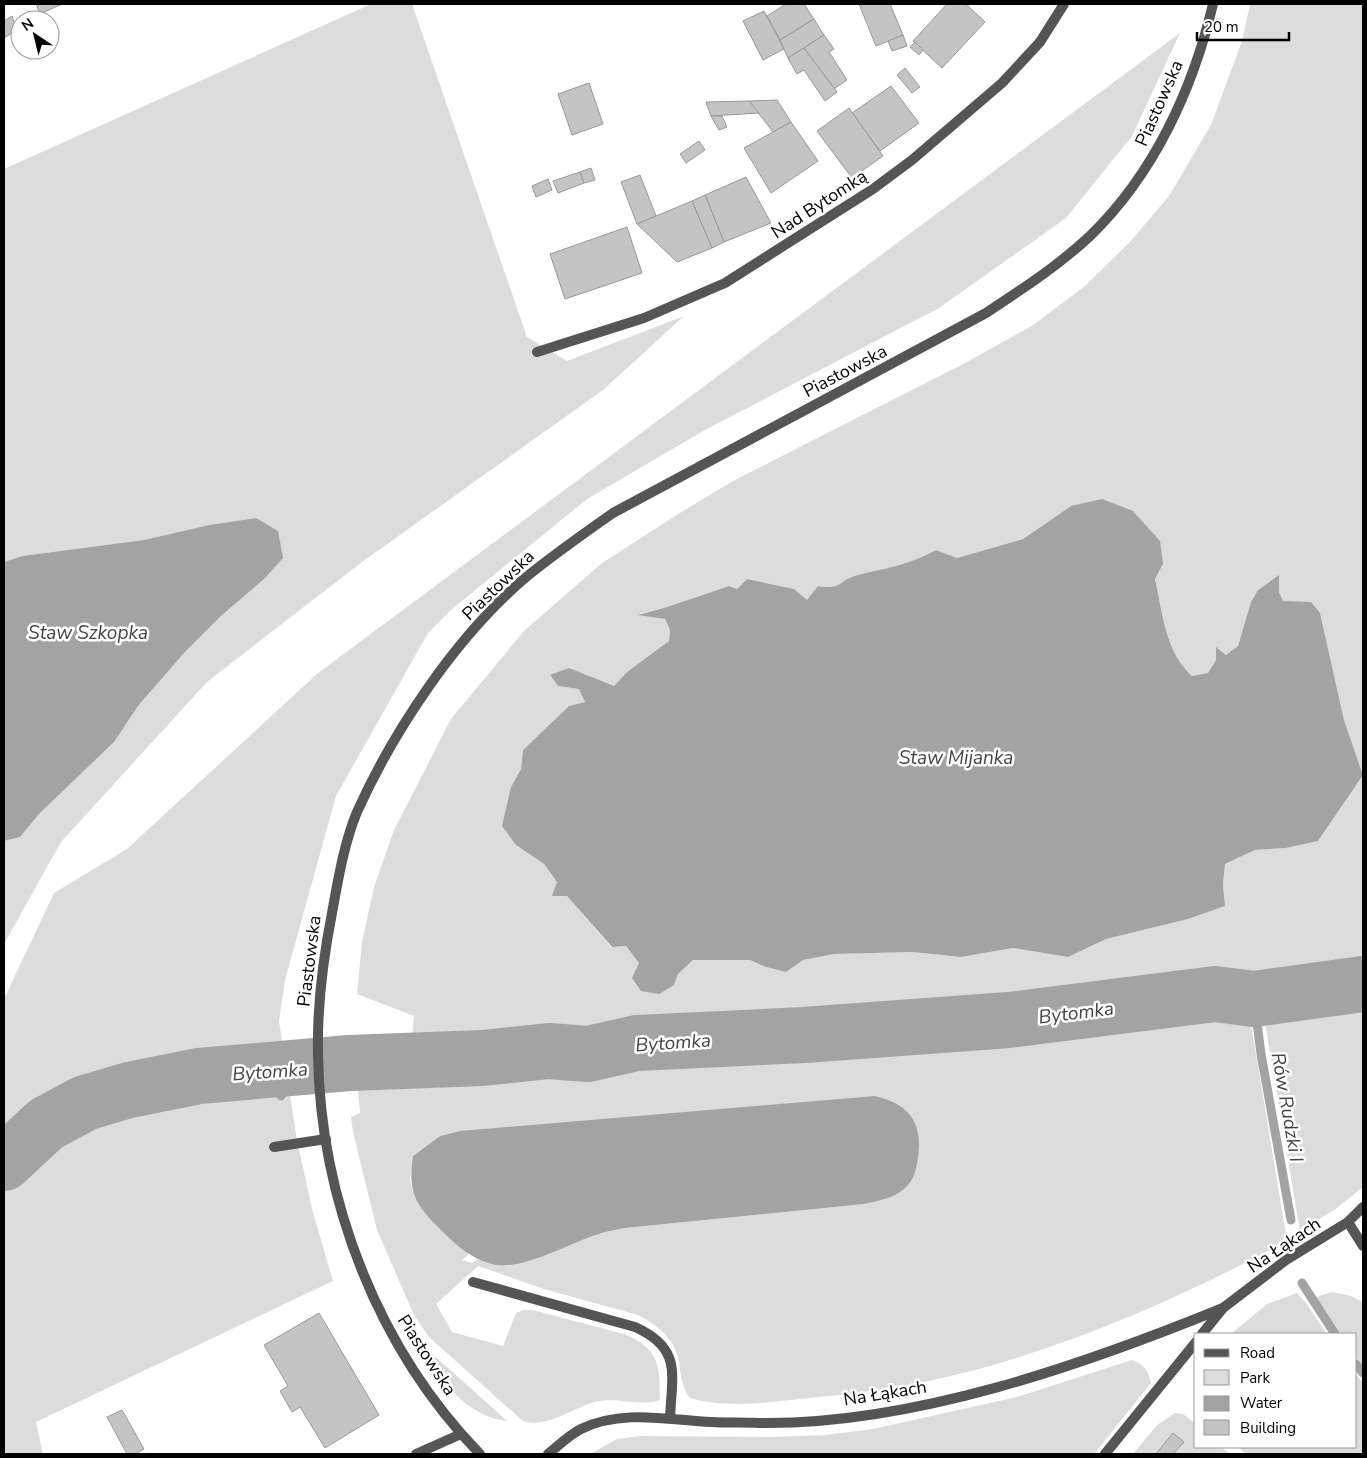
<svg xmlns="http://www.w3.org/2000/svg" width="1367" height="1458" font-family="'Nunito Sans',sans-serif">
<rect width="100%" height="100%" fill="#fff"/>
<g fill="#dcdcdc" fill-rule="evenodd">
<path d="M371 4H412L527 337 567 361 684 316 603 390 362 562 207 682 61 842 4 944V841L20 837 39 814 114 742 138 706 184 653 221 616 264 579 256 518 209 525 144 540 22 556 4 562V169Z"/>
<path d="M1250 4H1363V978L1262 990H1172L995 1019 636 1035 411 1050 414 1016 357 994 362 942 374 887 394 830 451 719 524 631 602 563 683 511 733 481 965 363 1033 325 1085 286 1129 243 1169 196 1211 125 1242 41ZM1071 506 1163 564 1155 579C1163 614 1165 650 1192 676L1208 673 1216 660 1217 648 1226 655 1238 646 1251 603 1258 590 1278 576 1279 592 1283 601 1320 613 1344 720 1363 775 1318 841 1286 848 1255 850 1225 864 1223 885 1225 906 1188 919 1106 939 1068 957 1013 948 961 957 913 952 834 954 803 960 786 972 766 967 750 960H693L678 974 674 985 639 963 626 946 611 947 567 896 544 864 516 845 511 787 521 769 523 750 569 706 585 702 579 689 558 686 550 675 586 674 593 679 614 686 627 672 669 641 670 630 665 619 639 614 667 607 729 586 737 589 747 579 794 589 807 601 818 586C843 590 838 580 858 575 890 568 906 566 936 550L957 558 1023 539Z"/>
<path d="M1180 33 1132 136 1066 218 939 308 705 430 587 499 451 610 428 633 336 796 285 980 279 1021 296 1135 312 1209 333 1281 36 1422 43 1454H4V999L54 893 127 849 318 673Z"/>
<path d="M1363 994V1187L1337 1208 1300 1231 1262 1005Z"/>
<path d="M1216 1001 1248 1006 1287 1241C1184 1296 1077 1344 963 1373 913 1386 861 1393 810 1398 771 1402 728 1409 690 1398 681 1386 681 1375 679 1361 675 1339 657 1325 638 1315L544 1289 478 1266 436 1304 452 1332 503 1346 516 1313 523 1310H533L627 1335C661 1351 659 1366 660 1400 641 1407 618 1396 594 1402 573 1408 546 1429 523 1421L429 1337 414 1315 377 1230 353 1132 351 1117 360 1113 358 1090 360 1082 375 1075 549 1059 588 1062 641 1050 1000 1029ZM460 1131 903 1190 885 1199 864 1204 625 1228 599 1234 508 1266 491 1264 478 1259 472 1263 462 1260 469 1254 413 1191 410 1180 413 1156 440 1136Z"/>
<path d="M1332 1292 1351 1296 1363 1302V1366L1356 1357V1334H1340L1316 1297Z"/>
<path d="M1297 1293 1306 1303 1327 1334H1231L1267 1304Z"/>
<path d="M418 1341 507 1421C465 1417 436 1375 418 1341Z"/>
<path d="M1132 1360C1145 1365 1148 1370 1151 1383L1094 1454H590L617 1439 641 1436 771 1437 826 1435 873 1429 1017 1397Z"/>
<path d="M1356 1374 1363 1383V1454H1246L1238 1447H1356Z"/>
<path d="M1175 1413 1183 1414 1196 1424V1447H1221L1230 1454H1133L1157 1425Z"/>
</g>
<g fill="#a3a3a3">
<path d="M1102 499 1133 511 1160 541 1163 564 1155 579C1163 614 1165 651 1192 676L1208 673 1216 660V647L1226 655 1238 646 1251 602 1258 590 1279 575V592L1283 601 1311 602 1320 613 1344 720 1363 775 1318 841 1286 848 1255 850 1225 864 1223 885 1225 906 1188 919 1106 939 1068 957 1013 948 961 957 913 952 834 954 803 960 786 972 766 967 750 960H693L678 974 674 985 659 994 641 991 632 978 639 963 626 946 612 947 567 896H552L557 882 544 864 516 845 502 826 511 787 521 769 523 750 569 706 585 702 579 689 558 686 550 675 569 668 614 686 627 672 669 641 670 630 665 619 638 615 667 607 729 586 737 589 747 579 794 589 807 600 818 586C843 590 838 580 858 575 890 567 906 566 936 550L957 558 1023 539 1071 506Z"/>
<path d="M256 518 278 531 283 558 264 579 221 616 184 653 138 706 114 742 39 814 20 837 4 841V562L22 556 144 540 209 525Z"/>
<path d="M875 1096C909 1104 923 1122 918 1158 916 1169 914 1181 904 1189 894 1198 878 1201 864 1204L625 1228C616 1230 608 1231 599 1234 568 1243 522 1272 491 1264 469 1258 453 1242 438 1227 414 1203 408 1190 413 1156L440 1136 460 1131Z"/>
</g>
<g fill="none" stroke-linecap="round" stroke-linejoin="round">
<g stroke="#a3a3a3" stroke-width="9">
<path d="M1254 999 1261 1054 1291 1220"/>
<path d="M278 1070 281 1096"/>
<path d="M1302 1283 1335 1334"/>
<path d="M1356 1364 1363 1373"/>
</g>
<path stroke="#a3a3a3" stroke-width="56" d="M4 1163 46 1124 85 1103 129 1090 199 1076 349 1063 482 1058 549 1051 588 1054 637 1043 804 1035 1009 1020 1215 994 1254 999 1363 984"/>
</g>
<g fill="#c4c4c4" stroke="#999">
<path d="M36 4H62L40 14Z"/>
<path d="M786 4H804L814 19 780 40 767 16Z"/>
<path d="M859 4H890L903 35 876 46Z"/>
<path d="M947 4H966L985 22 942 68 913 41Z"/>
<path d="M764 11 784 49 763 60 743 21Z"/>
<path d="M12 16 17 30 4 38V21Z"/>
<path d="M814 19 824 35 788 58 780 40Z"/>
<path d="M824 35 834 49 829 52 847 80 834 89 804 48Z"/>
<path d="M903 35 907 46 892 51 888 41Z"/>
<path d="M915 42 923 50 919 55 910 47Z"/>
<path d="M804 48 837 92 825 101 804 70 797 74 788 58Z"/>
<path d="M905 68 920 87 912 93 897 75Z"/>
<path d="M589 83 603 124 572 135 558 94Z"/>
<path d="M891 86 919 123 880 151 852 113Z"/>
<path d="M777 100 791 122 773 132 749 101Z"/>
<path d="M749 101 759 113 711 116 706 102Z"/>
<path d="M849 108 883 156 852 178 817 131Z"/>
<path d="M711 116H722L727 127 719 130Z"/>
<path d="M791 122 818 161 771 193 744 148Z"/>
<path d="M699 141 705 150 686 163 680 154Z"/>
<path d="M591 168 595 180 584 183 580 172Z"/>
<path d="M580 172 584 183 558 193 553 181Z"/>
<path d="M640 175 656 216 637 224 621 182Z"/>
<path d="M746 177 771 223 724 242 705 195Z"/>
<path d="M548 179 552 190 536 197 532 186Z"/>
<path d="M705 195 724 242 712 248 692 201Z"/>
<path d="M692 201 712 248 677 262 637 224Z"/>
<path d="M627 227 642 273 565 299 550 254Z"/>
<path d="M319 1313 379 1415 325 1448 300 1407 292 1412 280 1391 288 1386 264 1345Z"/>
<path d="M122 1410 144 1449 135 1454H127L107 1417Z"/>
<path d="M1173 1433 1184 1442 1173 1454H1156Z"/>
</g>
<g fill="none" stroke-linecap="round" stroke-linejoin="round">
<g stroke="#555" stroke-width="10">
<path d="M274 1147 326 1139"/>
<path d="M1363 1207 1348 1222 1363 1246"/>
<path d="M473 1282 635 1327C682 1348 672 1374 670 1418"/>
<path d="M416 1454 461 1434"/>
</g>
<g stroke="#555" stroke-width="10">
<path d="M537 352 644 318 725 283 873 189 912 160 1002 83 1040 42 1064 4"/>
<path d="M1202 1334 1223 1308 1286 1260 1348 1222"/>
<path d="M548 1454C558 1446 569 1435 581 1429 622 1409 668 1420 711 1422 728 1423 744 1422 760 1423 912 1425 1083 1365 1223 1308"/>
<path d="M1105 1454 1196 1342"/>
</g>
<path stroke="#555" stroke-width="10" d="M480 1454C378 1349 320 1200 318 1054 317 1007 323 959 332 913 338 880 344 843 357 812 394 730 456 637 525 578 553 555 583 534 613 513L986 313C1022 289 1058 266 1090 236 1154 174 1193 89 1213 4"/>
</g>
<g text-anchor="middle" stroke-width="5" stroke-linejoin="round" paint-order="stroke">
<g font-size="18" fill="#000" stroke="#fff">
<text transform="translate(1159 103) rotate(-66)" y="6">Piastowska</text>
<text transform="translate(819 204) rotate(-33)" y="6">Nad Bytomką</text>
<text transform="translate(845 371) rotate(-28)" y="6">Piastowska</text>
<text transform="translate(498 585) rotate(-44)" y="6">Piastowska</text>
<text transform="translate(309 961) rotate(-83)" y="6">Piastowska</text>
<text transform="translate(1284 1245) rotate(-34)" y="6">Na Łąkach</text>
<text transform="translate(427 1355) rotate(57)" y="6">Piastowska</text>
<text transform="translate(885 1393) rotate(-9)" y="6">Na Łąkach</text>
</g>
<g font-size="19" font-style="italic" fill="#444" stroke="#fff">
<text x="88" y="639">Staw Szkopka</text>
<text x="956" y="764">Staw Mijanka</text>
<text transform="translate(1076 1012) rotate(-7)" y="7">Bytomka</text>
<text transform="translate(673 1042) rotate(-4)" y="7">Bytomka</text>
<text transform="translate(270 1071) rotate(-4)" y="7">Bytomka</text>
<text transform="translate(1288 1107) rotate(80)" y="7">Rów Rudzki I</text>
</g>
</g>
<rect width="1367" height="1458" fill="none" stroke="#000000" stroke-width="10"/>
<rect x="1194" y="1333" width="162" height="115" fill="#ffffff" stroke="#999999"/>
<rect x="1204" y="1349" width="25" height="8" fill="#555555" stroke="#999999"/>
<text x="1240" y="1358" font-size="15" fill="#000000">Road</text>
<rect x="1204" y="1370" width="25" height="15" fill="#dcdcdc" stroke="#999999"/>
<text x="1240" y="1383" font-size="15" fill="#000000">Park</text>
<rect x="1204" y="1396" width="25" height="15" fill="#a3a3a3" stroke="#999999"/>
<text x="1240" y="1408" font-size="15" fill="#000000">Water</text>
<rect x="1204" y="1420" width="25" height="15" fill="#c4c4c4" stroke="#999999"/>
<text x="1240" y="1433" font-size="15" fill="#000000">Building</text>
<g transform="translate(35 35) rotate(325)"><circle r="24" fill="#ffffff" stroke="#999999"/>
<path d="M0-4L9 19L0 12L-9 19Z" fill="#000000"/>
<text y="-8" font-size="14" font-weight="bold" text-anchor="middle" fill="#000000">N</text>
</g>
<path d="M1197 32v8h92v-8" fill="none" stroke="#000000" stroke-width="2.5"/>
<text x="1204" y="32" font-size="15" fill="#000000" stroke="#ffffff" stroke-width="4" paint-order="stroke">20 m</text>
</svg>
